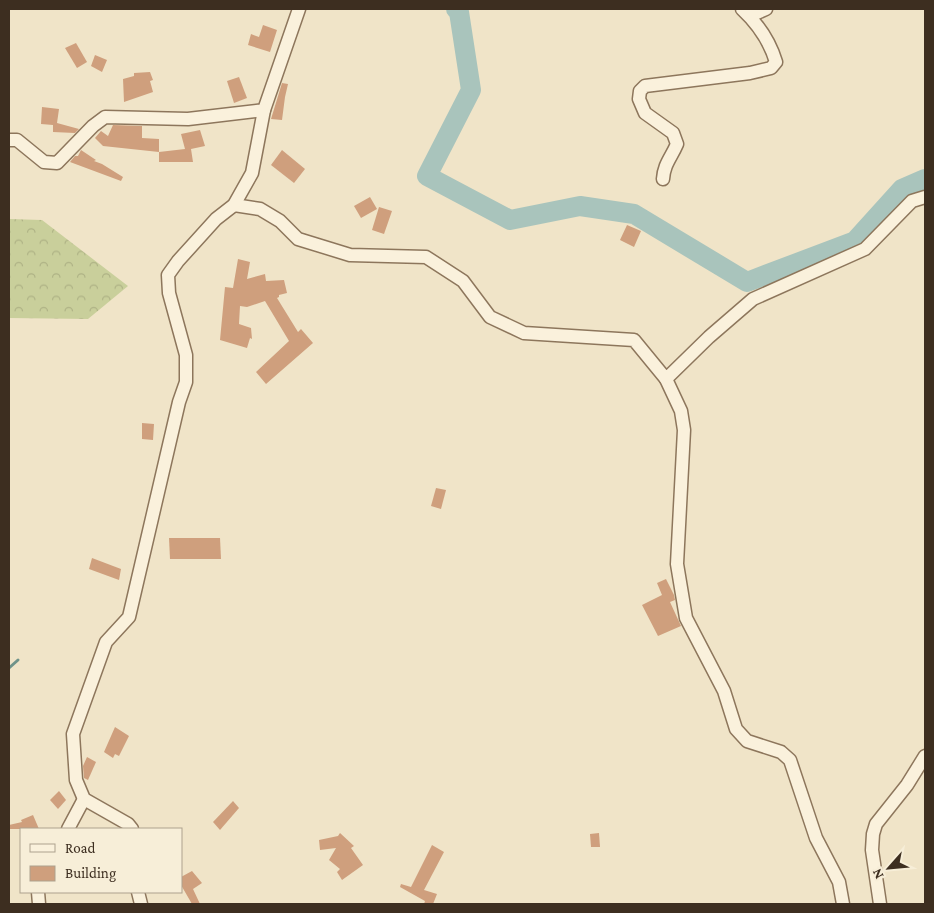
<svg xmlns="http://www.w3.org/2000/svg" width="934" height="913" font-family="'Crimson Pro',serif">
<defs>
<pattern id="forest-crowns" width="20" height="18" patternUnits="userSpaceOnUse" patternTransform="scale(1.25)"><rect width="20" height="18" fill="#c9cf9b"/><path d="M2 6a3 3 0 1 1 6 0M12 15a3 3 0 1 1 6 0" fill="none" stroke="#aeb285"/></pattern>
</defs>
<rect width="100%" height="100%" fill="#f0e4c8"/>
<path fill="url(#forest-crowns)" d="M9 219 42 220 128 286 88 319 9 318Z"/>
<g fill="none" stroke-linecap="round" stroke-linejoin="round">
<path stroke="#6f938a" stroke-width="3" d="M9 668 18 660"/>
<path stroke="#a9c4bc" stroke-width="20" d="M456 9 459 12 471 90 427 176 510 220 580 206 634 214 747 282 855 241 902 189 925 179"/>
</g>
<g fill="#cf9f7d">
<path d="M263 25 277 30 270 52 248 45 251 34 259 37Z"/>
<path d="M76 43 87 62 77 68 65 48Z"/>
<path d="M95 55 107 60 102 72 91 66Z"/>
<path d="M150 72 153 80 150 81 153 92 124 102 123 79 134 76V73Z"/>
<path d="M239 77 247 98 234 103 227 81Z"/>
<path d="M282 83 288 84 285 97 282 120 271 119Z"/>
<path d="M42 107 59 109 57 123 79 129 75 133 53 132V125L41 124Z"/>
<path d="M113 125 142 126V138L159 139V152L103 146 95 138 101 131 108 136Z"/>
<path d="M200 130 205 146 191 149 193 162H159V152L185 149 181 134Z"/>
<path d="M81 150 96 160 94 161 102 164 123 177 121 181 70 162 75 156H78Z"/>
<path d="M282 150 305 169 294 183 271 165Z"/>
<path d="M370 197 377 209 361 218 354 206Z"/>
<path d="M379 207 392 211 384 234 372 230Z"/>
<path d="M627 225 641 231 634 247 620 240Z"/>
<path d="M238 259 250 262 247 279 265 274 266 281 284 280 287 293 279 295V297L277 298 298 332 301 329 313 343 266 384 256 372 289 341 265 301 247 307 240 306 239 324 251 328 252 339 250 338 247 348 220 340 225 287 233 288Z"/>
<path d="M142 423 154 424 153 440 142 439Z"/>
<path d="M436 488 446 490 441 509 431 506Z"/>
<path d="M169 538H220L221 559H170Z"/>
<path d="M92 558 121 569 119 580 89 569Z"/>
<path d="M666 579 674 595 675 600 670 602 681 626 658 636 642 605 662 595 657 583Z"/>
<path d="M115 727 129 736 119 756 115 754 113 758 104 752Z"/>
<path d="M87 757 96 762 88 780 84 778 83 766Z"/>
<path d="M59 791 66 800 58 809 50 800Z"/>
<path d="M233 801 239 808 220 830 213 822Z"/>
<path d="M33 815 39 829H9V825L22 822 21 820Z"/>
<path d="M340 833 354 846 351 848 363 865 342 880 337 872 340 869 329 860 336 848 320 850 319 840 338 836Z"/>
<path d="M599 833 600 847H591L590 834Z"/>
<path d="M432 845 444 852 424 890 437 894 433 904H424L425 901 400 887 401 884 411 887Z"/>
<path d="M192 871 202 883 193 889 200 904H192L181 885V877Z"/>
</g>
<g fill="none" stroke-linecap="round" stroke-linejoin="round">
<defs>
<g id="minor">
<path d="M750 16 766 9"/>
<path d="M9 140H17L44 162 57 163 93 126 105 117 188 119 264 110 299 9"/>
<path d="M663 179C664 164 671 158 677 144L673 133 645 113 639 99 640 91 645 86 750 73 771 68 776 62C770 42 757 23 742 9"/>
<path d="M234 205 260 209 280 221 298 239 350 255 426 257 463 281 490 317 524 333 634 340 666 379 709 337 753 299 865 249 912 201 925 197"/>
<path d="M666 379 681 411 684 430 677 564 686 618 724 691 736 729 747 741 781 752 790 760 816 838 839 882 843 904"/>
<path d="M68 829 84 799"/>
<path d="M132 829 128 824 84 799 76 780 73 734 106 642 129 617 179 402 186 382V355L169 293 168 275 178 261 216 219 234 205 252 173 264 110"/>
<path d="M38 892 39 904"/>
<path d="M138 892 141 904"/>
<path d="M880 904 872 850 873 834 876 824 907 785 925 756"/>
</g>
</defs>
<use href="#minor" stroke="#8d765c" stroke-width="15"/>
<use href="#minor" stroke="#faf1dc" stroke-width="12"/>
</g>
<rect width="934" height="913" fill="none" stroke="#3d2e20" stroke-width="20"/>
<rect x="20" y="828" width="162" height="65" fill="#f7eed8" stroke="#ada18e"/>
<rect x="30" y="844" width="25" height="8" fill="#faf1dc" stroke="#ada18e"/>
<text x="65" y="853" font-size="15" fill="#3d2e20">Road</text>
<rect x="30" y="866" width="25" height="15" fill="#cf9f7d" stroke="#ada18e"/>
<text x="65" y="878" font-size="15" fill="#3d2e20">Building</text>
<g transform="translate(889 868) rotate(243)" stroke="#f7eed8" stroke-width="4" paint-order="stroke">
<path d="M0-4L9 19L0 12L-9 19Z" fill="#3d2e20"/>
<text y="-8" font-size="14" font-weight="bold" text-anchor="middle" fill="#3d2e20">N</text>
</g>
</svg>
